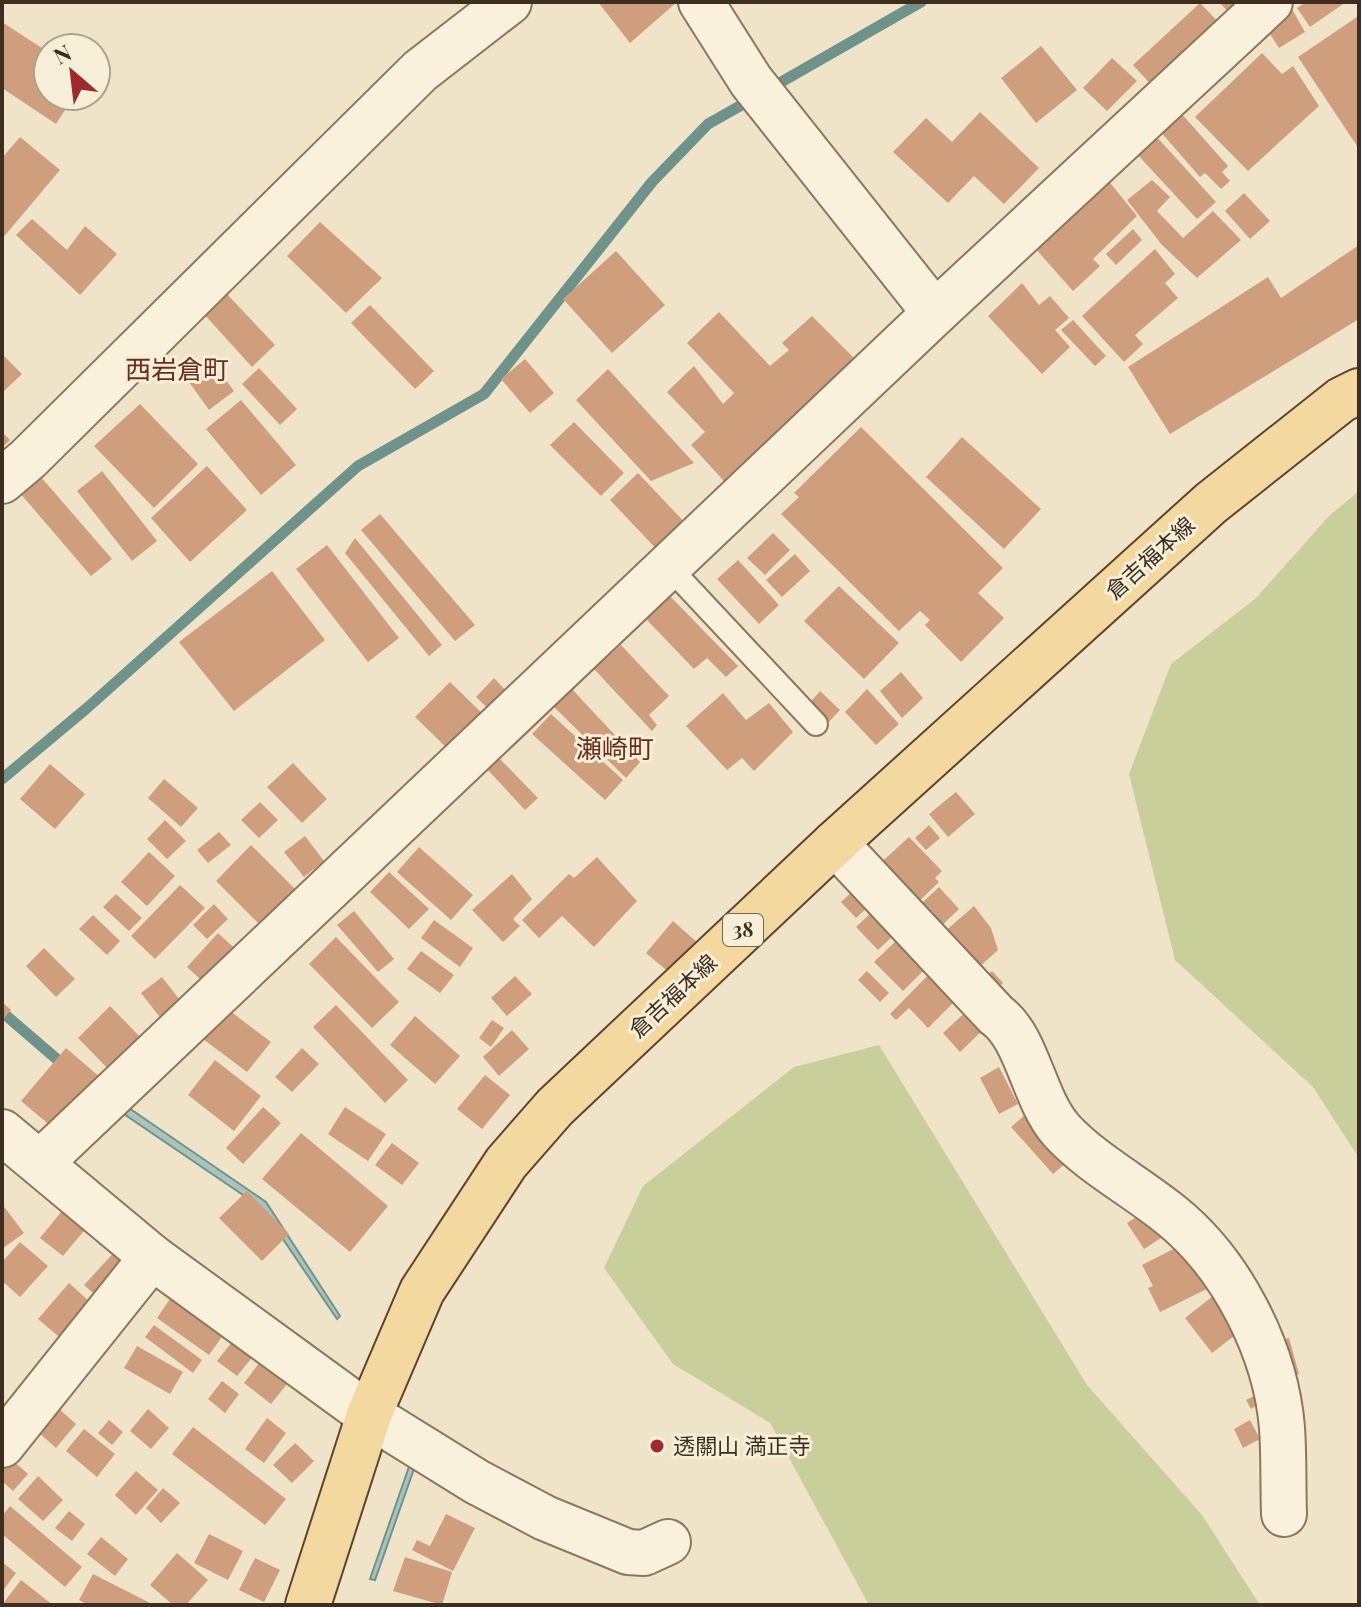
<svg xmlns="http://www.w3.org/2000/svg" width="1361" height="1607" font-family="'Playfair Display','Noto Sans JP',serif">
<rect width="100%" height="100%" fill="#f0e4c8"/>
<g fill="#c9cf9b">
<path d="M1359 491V1158L1313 1087 1175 960 1129 774 1171 664 1255 599 1329 516Z"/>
<path d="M879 1045 1087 1385 1202 1515 1260 1605H869L770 1423 673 1364 604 1268 643 1186 794 1067Z"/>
</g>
<g fill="#a9c4bc" stroke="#6f938a" stroke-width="2">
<path d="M126 1106 266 1202 340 1316 337 1319 262 1208 121 1112Z"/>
<path d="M411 1461 416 1463 375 1580 370 1579Z"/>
</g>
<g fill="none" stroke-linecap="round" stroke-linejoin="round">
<g stroke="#6f938a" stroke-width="11">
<path d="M769 89 921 2"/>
<path d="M2 779 87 708 358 466 484 394 652 182 708 124 754 98"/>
<path d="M2 1012 66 1067"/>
</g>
</g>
<g fill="#cf9f7d">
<path d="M598 2H677L630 43Z"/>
<path d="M1219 2H1253L1235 19Z"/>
<path d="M1306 2H1346L1310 27 1297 8Z"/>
<path d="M1200 3 1224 28 1157 91 1133 65Z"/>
<path d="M1292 9 1305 32 1279 48 1268 31 1284 22 1280 17Z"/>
<path d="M1357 17 1359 20V149L1298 57Z"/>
<path d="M2 22 48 52V96H74L56 124 2 88Z"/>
<path d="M1041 46 1077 90 1036 123 1001 78Z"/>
<path d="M1262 53 1282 74 1293 66 1319 106 1248 171 1195 117Z"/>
<path d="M1112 58 1137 81 1107 111 1083 88Z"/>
<path d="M980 112 1039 168 1004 204 974 176 948 203 893 152 926 118 952 142Z"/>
<path d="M1180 112 1228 166 1222 172 1230 181 1221 189 1205 173 1200 177 1159 130Z"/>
<path d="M1155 135 1216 202 1197 219 1136 153Z"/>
<path d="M20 137 60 170 2 239V158Z"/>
<path d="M1107 179 1137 216 1093 259 1100 266 1073 291 1034 247Z"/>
<path d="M1152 180 1170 197 1157 211 1183 238 1213 211 1241 240 1197 278 1162 245 1127 200Z"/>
<path d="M1244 193 1270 221 1250 239 1225 211Z"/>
<path d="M32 219 67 250 85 226 117 254 80 295 16 235Z"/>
<path d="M320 222 382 278 346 313 287 256Z"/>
<path d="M1133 229 1142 240 1116 265 1106 254Z"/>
<path d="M1359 245V319L1170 434 1128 367 1268 277 1281 298Z"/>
<path d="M1155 249 1175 274 1165 283 1178 298 1135 335 1143 344 1124 362 1082 316Z"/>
<path d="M616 251 665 305 612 353 563 299Z"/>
<path d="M1022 283 1039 305 1050 296 1069 318 1055 330 1070 347 1042 374 988 316Z"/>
<path d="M225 292 275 345 252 367 203 313Z"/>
<path d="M370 305 434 371 415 389 351 323Z"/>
<path d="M719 312 770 366 789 350 782 343 812 316 866 370 734 492 691 445 705 432 667 392 694 366 723 404 734 393 687 343Z"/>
<path d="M1073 320 1106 356 1095 366 1061 330Z"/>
<path d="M2 354 22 374 2 393Z"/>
<path d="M525 359 554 393 530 413 501 379Z"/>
<path d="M214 364 234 391 209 410 189 382Z"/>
<path d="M259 368 297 409 280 425 242 384Z"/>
<path d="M608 369 694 463 651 481 576 400Z"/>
<path d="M241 400 296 465 261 495 206 429Z"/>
<path d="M140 404 198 464 154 508 94 446Z"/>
<path d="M574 422 624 473 601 496 550 445Z"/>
<path d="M861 427 1003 568 978 593 1004 618 961 662 925 625 930 620 920 611 899 631 781 514 799 497 794 493Z"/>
<path d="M2 432 10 440 2 448Z"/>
<path d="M962 437 1041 509 1004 549 926 477Z"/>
<path d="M207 466 247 510 190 562 151 518Z"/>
<path d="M34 469 112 559 91 576 14 486Z"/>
<path d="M102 471 157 541 132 561 77 491Z"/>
<path d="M638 473 692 530 664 557 610 500Z"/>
<path d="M380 514 475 625 455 641 361 530Z"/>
<path d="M773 533 790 550 765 575 747 558Z"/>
<path d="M355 538 442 645 429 656 345 553Z"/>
<path d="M327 545 399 638 368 662 296 569Z"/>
<path d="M795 554 810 571 782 597 766 580Z"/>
<path d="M738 560 779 605 759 624 717 579Z"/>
<path d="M272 571 325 640 234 711 179 642Z"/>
<path d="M839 586 899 643 864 679 804 621Z"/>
<path d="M668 594 738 666 726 677 707 658 694 669 645 618Z"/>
<path d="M621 645 669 696 649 715 657 725 652 731 594 669Z"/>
<path d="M901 672 923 698 902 718 880 691Z"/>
<path d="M494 678 512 697 495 715 476 697Z"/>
<path d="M450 682 487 718 452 753 415 717Z"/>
<path d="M570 687 640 762 626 778 551 704Z"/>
<path d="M867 689 899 724 876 745 845 712Z"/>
<path d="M820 691 840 710 826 725 806 707Z"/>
<path d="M723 693 746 720 769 703 793 732 754 771 742 758 727 770 686 726Z"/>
<path d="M551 714 623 780 605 800 532 734Z"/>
<path d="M497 756 538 798 525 810 486 768Z"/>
<path d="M293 763 327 799 302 823 267 787Z"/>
<path d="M50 764 85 794 55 829 20 799Z"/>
<path d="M164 779 198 808 181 827 148 798Z"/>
<path d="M956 792 975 814 948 837 929 814Z"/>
<path d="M260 802 278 820 259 838 241 820Z"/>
<path d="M165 820 186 841 167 859 147 839Z"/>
<path d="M929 825 940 838 926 850 915 838Z"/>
<path d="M219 832 231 845 208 863 197 850Z"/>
<path d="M305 836 324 861 304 877 284 852Z"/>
<path d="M909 837 942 871 935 878 939 882 912 908 874 869Z"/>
<path d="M251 845 299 893 264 929 216 881Z"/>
<path d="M419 847 473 895 451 920 397 872Z"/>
<path d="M149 852 175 876 147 906 121 882Z"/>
<path d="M597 857 637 901 594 947 562 916 539 938 522 920 569 874 574 878Z"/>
<path d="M389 872 429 909 409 929 370 892Z"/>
<path d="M512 874 532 899 513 919 520 926 503 942 472 910Z"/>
<path d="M180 885 205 908 155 959 131 936Z"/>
<path d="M939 887 959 909 932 935 911 913Z"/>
<path d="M855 889 871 904 856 918 841 902Z"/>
<path d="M116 894 142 918 129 931 103 907Z"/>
<path d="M214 904 228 919 207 939 193 925Z"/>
<path d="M974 906 991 928 998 950 968 977 935 940Z"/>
<path d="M875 909 897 932 878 950 856 927Z"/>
<path d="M354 911 394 959 378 972 337 925Z"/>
<path d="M93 915 120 941 107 955 79 929Z"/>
<path d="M434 920 473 948 460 967 421 938Z"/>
<path d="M673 921 698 943 672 975 646 953Z"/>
<path d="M218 933 243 956 211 989 187 967Z"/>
<path d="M901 936 929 965 903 991 874 962Z"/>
<path d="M336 937 399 1002 372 1028 309 964Z"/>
<path d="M44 948 75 979 56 997 26 966Z"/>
<path d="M421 951 454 975 440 993 407 969Z"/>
<path d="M934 969 959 997 928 1028 909 1008 896 1020 890 1014Z"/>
<path d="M867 971 889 993 880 1002 858 980Z"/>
<path d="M992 971 1003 983 992 993 981 981Z"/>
<path d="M515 976 532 994 507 1016 491 998Z"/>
<path d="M162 977 190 1013 169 1029 141 993Z"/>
<path d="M2 1002 11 1010 2 1021Z"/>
<path d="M336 1005 408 1080 385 1103 313 1027Z"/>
<path d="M110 1006 150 1047 118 1079 78 1038Z"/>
<path d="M226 1008 271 1042 247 1072 203 1039Z"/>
<path d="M970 1008 987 1026 960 1052 943 1033Z"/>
<path d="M415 1016 460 1056 435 1084 390 1045Z"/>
<path d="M492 1020 504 1028 491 1047 479 1038Z"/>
<path d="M512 1030 529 1049 499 1076 483 1057Z"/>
<path d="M66 1048 115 1090 71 1143 21 1101Z"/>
<path d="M302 1048 319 1064 292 1092 275 1077Z"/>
<path d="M215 1060 261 1096 234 1131 188 1095Z"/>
<path d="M999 1067 1018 1104 999 1114 980 1078Z"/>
<path d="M485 1075 510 1095 482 1129 457 1109Z"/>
<path d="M263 1107 281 1123 243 1164 226 1148Z"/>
<path d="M345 1107 386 1134 368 1161 328 1134Z"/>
<path d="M1025 1115 1067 1162 1053 1174 1011 1127Z"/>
<path d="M301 1133 388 1206 350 1252 262 1179Z"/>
<path d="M392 1143 419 1163 402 1185 375 1165Z"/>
<path d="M247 1191 289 1234 262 1261 219 1218Z"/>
<path d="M1177 1191 1193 1217 1144 1249 1127 1223Z"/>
<path d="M70 1201 93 1220 63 1256 40 1238Z"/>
<path d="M2 1204 24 1233 2 1249Z"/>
<path d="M1211 1230 1215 1285 1160 1312 1148 1288 1153 1286 1142 1265Z"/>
<path d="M20 1242 48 1266 20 1297 2 1281V1262Z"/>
<path d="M120 1246 139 1263 103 1302 84 1285Z"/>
<path d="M1241 1274 1269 1309 1212 1353 1185 1318Z"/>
<path d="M69 1283 101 1312 71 1347 38 1319Z"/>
<path d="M174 1293 226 1331 209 1355 157 1318Z"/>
<path d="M154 1325 202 1360 193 1373 145 1337Z"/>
<path d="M235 1338 255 1354 237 1376 217 1361Z"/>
<path d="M1289 1338 1299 1374 1286 1377 1276 1341Z"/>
<path d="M137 1346 183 1372 170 1394 124 1368Z"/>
<path d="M263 1358 291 1379 271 1404 244 1383Z"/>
<path d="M222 1381 239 1394 225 1413 208 1399Z"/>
<path d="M1254 1396 1258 1404 1251 1409 1246 1400Z"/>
<path d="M57 1407 76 1424 56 1448 37 1431Z"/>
<path d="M148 1409 169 1428 151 1449 130 1431Z"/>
<path d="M267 1418 286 1433 264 1463 245 1449Z"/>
<path d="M109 1420 123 1432 112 1445 98 1433Z"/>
<path d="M1250 1420 1260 1439 1243 1448 1234 1429Z"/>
<path d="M193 1427 286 1499 265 1525 172 1454Z"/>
<path d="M84 1429 115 1454 97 1477 66 1451Z"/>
<path d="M295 1443 314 1461 292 1483 273 1465Z"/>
<path d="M10 1458 28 1474 13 1491 2 1481V1468Z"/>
<path d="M136 1471 158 1490 136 1515 115 1495Z"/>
<path d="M38 1476 63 1500 43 1521 18 1499Z"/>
<path d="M163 1488 180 1503 161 1523 146 1508Z"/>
<path d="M10 1506 82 1567 65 1587 2 1534V1516Z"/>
<path d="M69 1511 85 1524 72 1541 55 1528Z"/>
<path d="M446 1514 475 1528 453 1571 412 1550 417 1540 430 1546Z"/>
<path d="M209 1534 243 1551 228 1580 194 1563Z"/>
<path d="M101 1537 128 1559 115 1576 87 1554Z"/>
<path d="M177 1553 208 1580 186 1605H173L150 1585Z"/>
<path d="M405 1557 452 1572 442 1605 393 1591Z"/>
<path d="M255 1558 280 1570 264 1602 239 1590Z"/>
<path d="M2 1562 16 1573 2 1592Z"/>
<path d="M93 1574 154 1605H88L79 1600Z"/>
<path d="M21 1580 53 1605H7L4 1602Z"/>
</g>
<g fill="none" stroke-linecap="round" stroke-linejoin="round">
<defs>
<path id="lane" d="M668 566 816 724"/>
<g id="street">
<path d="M701 2 751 81 935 313"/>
<path d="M2 481 28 459 420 71 509 2"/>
<path d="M835 843 996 1015C1028 1038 1033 1098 1061 1130 1092 1164 1137 1187 1172 1216 1232 1265 1276 1351 1282 1428 1284 1456 1283 1485 1284 1514"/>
<path d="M2 1132 152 1257 369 1415 477 1482 545 1518 628 1552 644 1553 668 1542"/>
<path d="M40 1163 935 313 1270 2"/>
<path d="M2 1445 152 1257"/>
</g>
<path id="primary" d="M308 1605 369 1415 422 1291 506 1163 555 1107 835 843 1211 503 1341 400 1359 391"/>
</defs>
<use href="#lane" stroke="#8d765c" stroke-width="26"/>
<use href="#street" stroke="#8d765c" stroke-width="48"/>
<use href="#primary" stroke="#5b4430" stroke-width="48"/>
<use href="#lane" stroke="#faf1dc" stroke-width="22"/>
<use href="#street" stroke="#faf1dc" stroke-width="44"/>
<use href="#primary" stroke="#f3d9a0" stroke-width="44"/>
</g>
<circle fill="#9e2a2b" stroke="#f7eed8" stroke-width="3" cx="657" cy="1446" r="8"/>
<g text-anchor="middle" stroke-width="6" stroke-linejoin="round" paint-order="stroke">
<rect fill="#f7eed8" stroke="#756857" stroke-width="2" x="723" y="914" width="40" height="32" rx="6"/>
<g font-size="20" font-weight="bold" fill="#3d2e20">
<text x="743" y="937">38</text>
</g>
<g font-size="22" fill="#3d2e20" stroke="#f7eed8">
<text transform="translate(1150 558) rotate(-42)" y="8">倉吉福本線</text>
<text transform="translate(673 996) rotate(-43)" y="8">倉吉福本線</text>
</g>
<g font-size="22" fill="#3d2e20" stroke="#f7eed8" text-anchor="start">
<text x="673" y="1454">透關山 満正寺</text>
</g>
<g font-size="26" fill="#6b2e1e" stroke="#f7eed8">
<text x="177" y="379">西岩倉町</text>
<text x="615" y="758">瀬崎町</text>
</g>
</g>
<rect width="1361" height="1607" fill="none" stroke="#3d2e20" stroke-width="8"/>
<g transform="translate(72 72) rotate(332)"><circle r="38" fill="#f7eed8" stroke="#ada18e" stroke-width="2"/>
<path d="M0-6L14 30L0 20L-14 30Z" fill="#9e2a2b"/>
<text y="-12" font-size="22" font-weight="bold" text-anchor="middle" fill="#3d2e20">N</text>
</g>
</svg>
